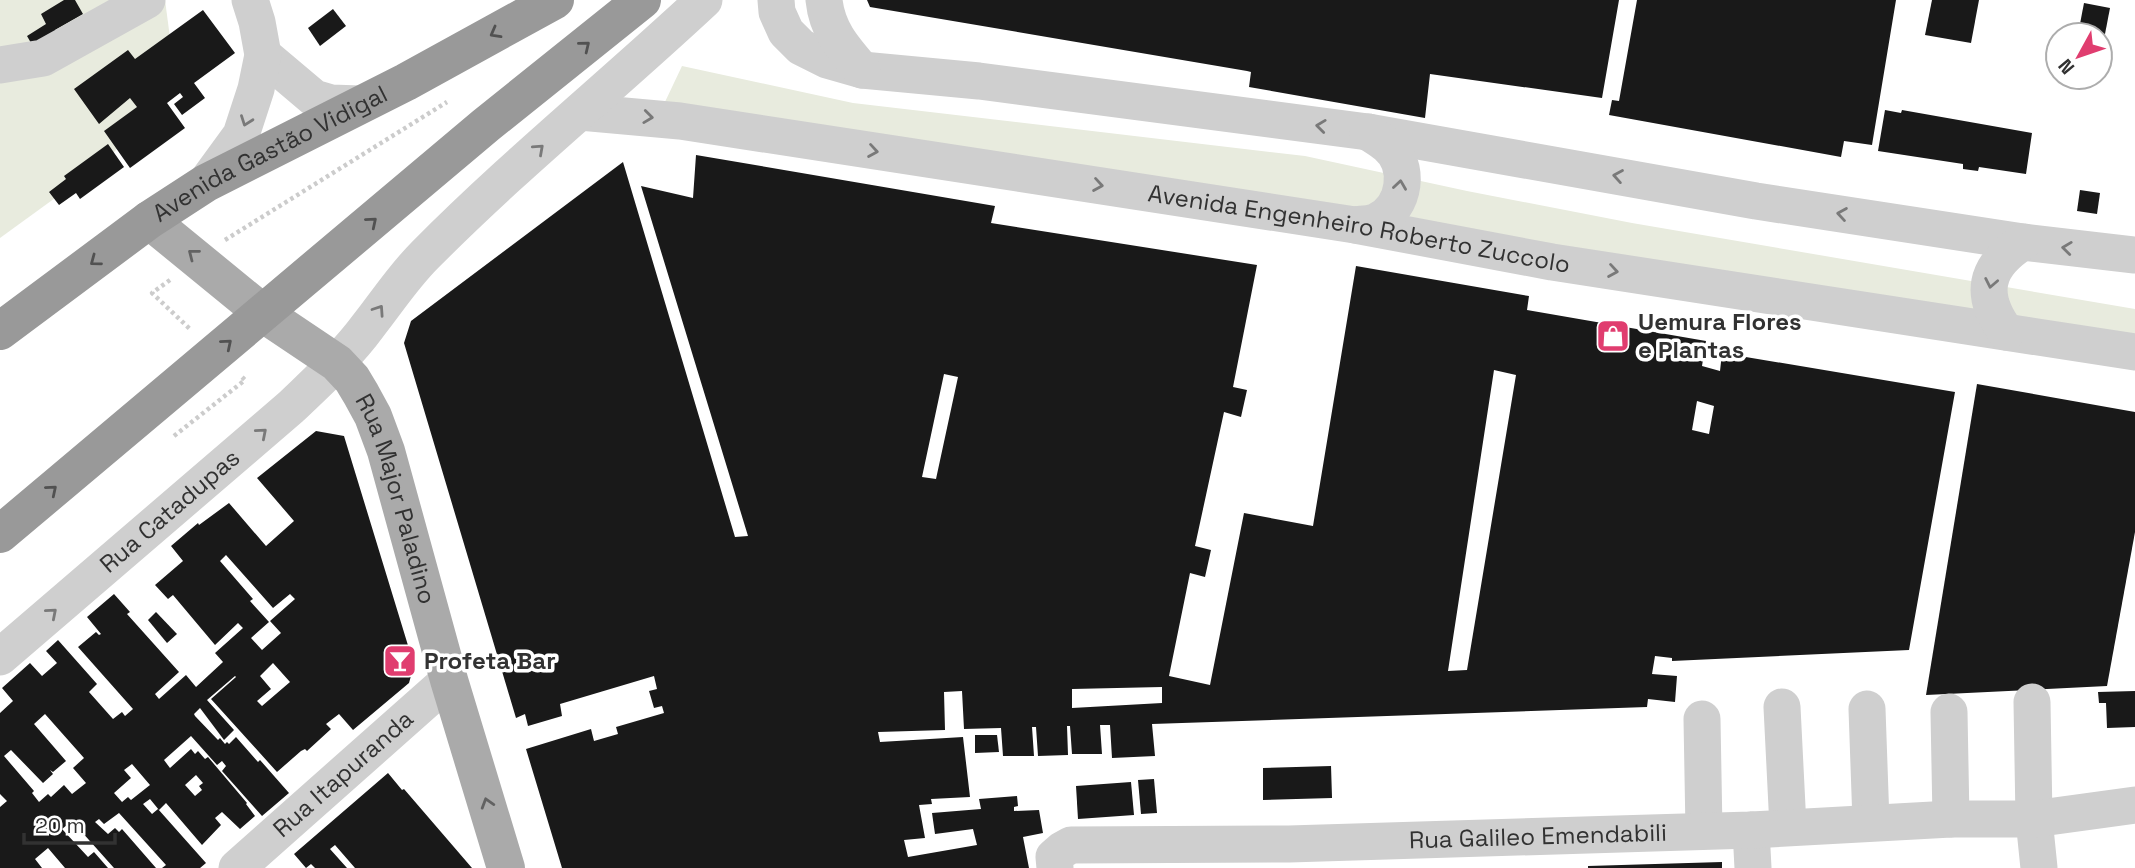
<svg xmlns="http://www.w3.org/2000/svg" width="2135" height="868" font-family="'Space Grotesk',sans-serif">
<rect width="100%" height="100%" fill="#fff"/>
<g fill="#e8ebde">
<path d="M0 0H165L176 83 106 161 0 238Z"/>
<path d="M682 66 853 103 1305 156 1467 191 1632 223 2135 309V342L664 104Z"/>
</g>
<g fill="#191919" fill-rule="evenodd">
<path d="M64 0H75L83 14 55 30 61 41 38 55 27 36 46 24 41 14Z"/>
<path d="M867 0H1619L1602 98 1430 74 1425 118 1249 87 1251 72 1247 71 870 7Z"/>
<path d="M1637 0H1896L1872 145 1844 141 1841 157 1609 115 1612 100 1619 101Z"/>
<path d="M1932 0H1979L1971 43 1925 35Z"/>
<path d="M2084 3 2110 8 2105 34 2079 29Z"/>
<path d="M333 9 346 26 320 46 308 28Z"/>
<path d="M203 10 235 53 194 83 205 98 182 115 174 104 183 97 180 93 167 103 185 128 130 168 104 131 137 107 130 98 99 124 74 89 128 50 135 59Z"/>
<path d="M1885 110 1901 113 1902 110 2032 133 2026 174 1979 167 1978 171 1963 169V164L1878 151Z"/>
<path d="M108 144 124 167 80 199 76 193 59 205 49 192 66 179 64 176Z"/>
<path d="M696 155 995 206 991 223 1257 265 1233 387 1247 390 1241 417 1224 412 1195 546 1211 550 1205 577 1190 573 1169 676 1210 685 1244 513 1313 526 1356 266 1529 296 1527 310 1706 341 1702 366 1720 371 1722 353 1955 392 1909 650 1672 661V658L1655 656 1652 674 1677 676 1675 702 1648 699 1647 707 1152 724 1155 756 1112 758 1110 725H1100L1102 754H1072L1070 726H1067L1068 755 1038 756 1036 727H1032L1034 756H1003L1001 728 964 729 962 691 944 692 945 730 878 732 880 742 963 737 970 797 931 799 932 804 919 805 925 838 904 840 908 857 977 845 973 829 935 834 932 813 981 809 979 799 1017 796 1018 806 1014 807V811L1039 810 1043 833 1023 837 1029 868H562L526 749 591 729 594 741 618 734 616 727 664 713 662 706 654 708 649 691 657 689 654 676 560 704 562 716 528 726 525 714 516 718 404 343 411 321 623 162 735 537 748 536 641 186 693 198ZM1494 370 1516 375 1467 670 1448 671ZM944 374 958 377 936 479 922 477ZM1697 401 1714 406 1709 434 1692 430ZM1162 687V703L1072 708V689Z"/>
<path d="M2080 190 2100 193 2097 214 2077 211Z"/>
<path d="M1977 384 2135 412V532L2107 686 1926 695Z"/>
<path d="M316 431 344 436 414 665 409 683 353 730 339 714 326 724 331 729 307 751 305 749 301 751 277 772 211 699 236 677 235 676 207 700 234 730 224 740 200 708 194 714 195 716 218 740 220 738 225 744 227 742 229 744 236 737 258 762 260 760 289 793 262 816 222 771 226 766 222 761 217 765 191 736 164 760 170 768 191 749 195 754 198 751 205 759 208 757 247 803 246 804 255 816 240 829 222 812 215 818 221 825 202 845 166 803 159 810 150 799 143 804 152 814 158 809 206 863 200 868H162L166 865 119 813 104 824 99 819 95 822 108 834 115 828 119 832 122 829 156 868H114L72 821 62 829 88 857 94 852 108 868H65L48 848 35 859 42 868H0V807L7 801 0 794V713L13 701 2 688 30 663 42 676 57 663 46 651 58 640 97 684 89 692 113 719 122 712 125 716 133 709 78 647 96 632 99 635 101 634 87 617 114 594 130 612 127 614 179 672 155 694 159 699 186 675 196 687 223 662 215 653 243 628 238 623 215 645 173 595 168 599 155 585 183 561 171 546 198 523 199 525 229 503 266 546 294 521 257 478ZM226 555 273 608 290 594 295 599 270 621 281 633 262 650 251 638 269 622 250 601 253 599 220 561ZM273 663 290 682 262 706 257 701 271 689 260 676ZM45 714 84 758 73 768 86 783 72 794 64 785 51 797 48 794 39 802 32 793 34 791 4 756 11 750 43 783 53 774 50 770 53 772 66 761 34 724ZM132 764 150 785 131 800 128 797 122 802 114 793 131 778 124 770ZM196 775 203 783 199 786 202 790 195 796 185 785Z"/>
<path d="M156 612 177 634 167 643 148 620Z"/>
<path d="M2135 691V727L2107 728 2106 703H2099L2098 692Z"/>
<path d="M975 735H997L999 752 975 753Z"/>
<path d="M1331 766 1332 798 1263 800V768Z"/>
<path d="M388 773 402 790 404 789 472 868H355L335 845 330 849 347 868H315L311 864 306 868 294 854Z"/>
<path d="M1154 779 1157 813 1141 814 1138 780Z"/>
<path d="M1131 782 1134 815 1078 819 1076 786Z"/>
<path d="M1722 862V868H1588V866Z"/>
</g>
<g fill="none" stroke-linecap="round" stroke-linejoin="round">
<g stroke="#ccc" stroke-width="4.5" stroke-dasharray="3.5 3.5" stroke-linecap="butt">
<path d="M225 240 447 102"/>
<path d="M170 280 152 293 191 330"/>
<path d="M174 436 245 380 241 376"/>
</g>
<g stroke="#cfcfcf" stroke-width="37">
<path d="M776 0 777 12 786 32 801 47 827 60 862 70 979 81 1368 132 1756 201 2023 242 2135 255"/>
<path d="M824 0C827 30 843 48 862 70"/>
<path d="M263 55 314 98 331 103 360 104"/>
<path d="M0 65 43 58 147 0"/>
<path id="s1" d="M580 112 680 121 1355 225 1552 262 2135 352"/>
<path d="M206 183 241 135 256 89 263 55 257 22 250 0"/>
<path d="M1355 225C1361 224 1371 224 1377 221 1406 207 1411 165 1387 145 1381 140 1374 136 1368 132"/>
<path d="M2006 332C1979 295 1984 267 2023 242"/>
<path id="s2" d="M0 657 291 407C318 381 346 356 368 326 387 302 403 277 425 255 513 166 612 86 704 0"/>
<path d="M2032 702 2034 819 2039 868"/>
<path d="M1782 707 1788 827"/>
<path d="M1867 709 1871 822"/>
<path d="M1949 712 1951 819"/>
<path d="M1702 719 1704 831"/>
<path d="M1751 830 1753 868"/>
<path id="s3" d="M237 868 449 680"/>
<path id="s4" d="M1055 868 1054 857 1062 850 1071 845 1289 844 1751 830 1951 819H2034L2135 805"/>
</g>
<path stroke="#aaa" stroke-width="38" id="s5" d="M149 220 264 314 337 363 352 379 361 394 373 416 386 451 449 680 506 868"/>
<g stroke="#999" stroke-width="38">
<path id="s6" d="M0 331 149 220 206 183 406 82 555 0"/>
<path d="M0 534 486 125 642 0"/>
</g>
</g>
<defs><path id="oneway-chevron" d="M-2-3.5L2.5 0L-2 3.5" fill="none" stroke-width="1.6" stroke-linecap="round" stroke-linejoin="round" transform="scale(1.75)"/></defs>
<g stroke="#515151">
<use href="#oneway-chevron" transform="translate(495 33) rotate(151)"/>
<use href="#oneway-chevron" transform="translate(585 46) rotate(-39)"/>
<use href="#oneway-chevron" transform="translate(372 222) rotate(-40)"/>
<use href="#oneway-chevron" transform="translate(95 261) rotate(143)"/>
<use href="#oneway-chevron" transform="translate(227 344) rotate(-40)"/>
<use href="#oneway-chevron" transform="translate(52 490) rotate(-40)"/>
</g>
<g stroke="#797979">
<use href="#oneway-chevron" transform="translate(648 117) rotate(7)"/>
<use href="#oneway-chevron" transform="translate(246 121) rotate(110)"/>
<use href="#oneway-chevron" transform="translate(1321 126) rotate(-173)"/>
<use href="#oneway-chevron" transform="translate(539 149) rotate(-42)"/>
<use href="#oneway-chevron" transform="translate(873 151) rotate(9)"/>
<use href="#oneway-chevron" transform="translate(1618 176) rotate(-170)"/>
<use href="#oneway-chevron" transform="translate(1098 185) rotate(9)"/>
<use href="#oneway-chevron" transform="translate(1400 185) rotate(-82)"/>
<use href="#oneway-chevron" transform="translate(1842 214) rotate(-171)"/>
<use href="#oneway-chevron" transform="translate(2067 248) rotate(-173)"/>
<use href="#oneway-chevron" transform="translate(1613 271) rotate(9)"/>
<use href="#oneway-chevron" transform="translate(1991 283) rotate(101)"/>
<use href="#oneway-chevron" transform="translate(379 310) rotate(-56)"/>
<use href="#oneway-chevron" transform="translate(262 433) rotate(-41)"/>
<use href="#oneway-chevron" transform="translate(52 613) rotate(-41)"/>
</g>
<g stroke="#626262">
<use href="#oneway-chevron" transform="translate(193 254) rotate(-142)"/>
<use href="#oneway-chevron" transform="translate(487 803) rotate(-107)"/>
</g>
<defs>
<symbol id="shop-square" viewBox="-11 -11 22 22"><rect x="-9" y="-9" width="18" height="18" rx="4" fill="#e03d6f" stroke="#fff"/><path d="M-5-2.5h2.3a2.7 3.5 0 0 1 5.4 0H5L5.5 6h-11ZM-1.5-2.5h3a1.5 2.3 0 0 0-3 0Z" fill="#fff"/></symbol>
<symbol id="bar-square" viewBox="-11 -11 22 22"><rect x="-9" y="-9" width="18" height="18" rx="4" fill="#e03d6f" stroke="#fff"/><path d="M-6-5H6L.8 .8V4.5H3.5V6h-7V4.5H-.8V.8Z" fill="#fff"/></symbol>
</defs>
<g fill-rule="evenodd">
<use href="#shop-square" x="1594" y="317" width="38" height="38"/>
<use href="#bar-square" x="381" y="642" width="38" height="38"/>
</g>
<g text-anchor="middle" stroke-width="7" stroke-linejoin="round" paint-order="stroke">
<g font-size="24" fill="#323232" stroke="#fff">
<text dy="8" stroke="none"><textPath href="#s6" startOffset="324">Avenida Gastão Vidigal</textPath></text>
<text dy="8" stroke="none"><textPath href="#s1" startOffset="788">Avenida Engenheiro Roberto Zuccolo</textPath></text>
<text dy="8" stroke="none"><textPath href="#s5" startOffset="387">Rua Major Paladino</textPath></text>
<text dy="8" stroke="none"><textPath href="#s2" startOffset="224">Rua Catadupas</textPath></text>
<text dy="8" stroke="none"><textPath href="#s3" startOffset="142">Rua Itapuranda</textPath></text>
<text dy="8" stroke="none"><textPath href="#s4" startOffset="499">Rua Galileo Emendabili</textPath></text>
</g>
<g font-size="24" font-weight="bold" fill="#323232" stroke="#fff" text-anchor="start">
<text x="1638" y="330">Uemura Flores<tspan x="1638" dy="28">e Plantas</tspan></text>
<text x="424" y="669">Profeta Bar</text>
</g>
</g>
<g transform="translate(2079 56) rotate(230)"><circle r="33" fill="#ffffff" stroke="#adadad" stroke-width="2"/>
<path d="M0-5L12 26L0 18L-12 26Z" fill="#e03d6f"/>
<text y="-10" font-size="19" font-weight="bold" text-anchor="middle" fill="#323232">N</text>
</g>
<path d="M24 833v10h91v-10" fill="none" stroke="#323232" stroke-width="3.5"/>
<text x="35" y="833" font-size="21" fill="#323232" stroke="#ffffff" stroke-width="5" paint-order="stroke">20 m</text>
</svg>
